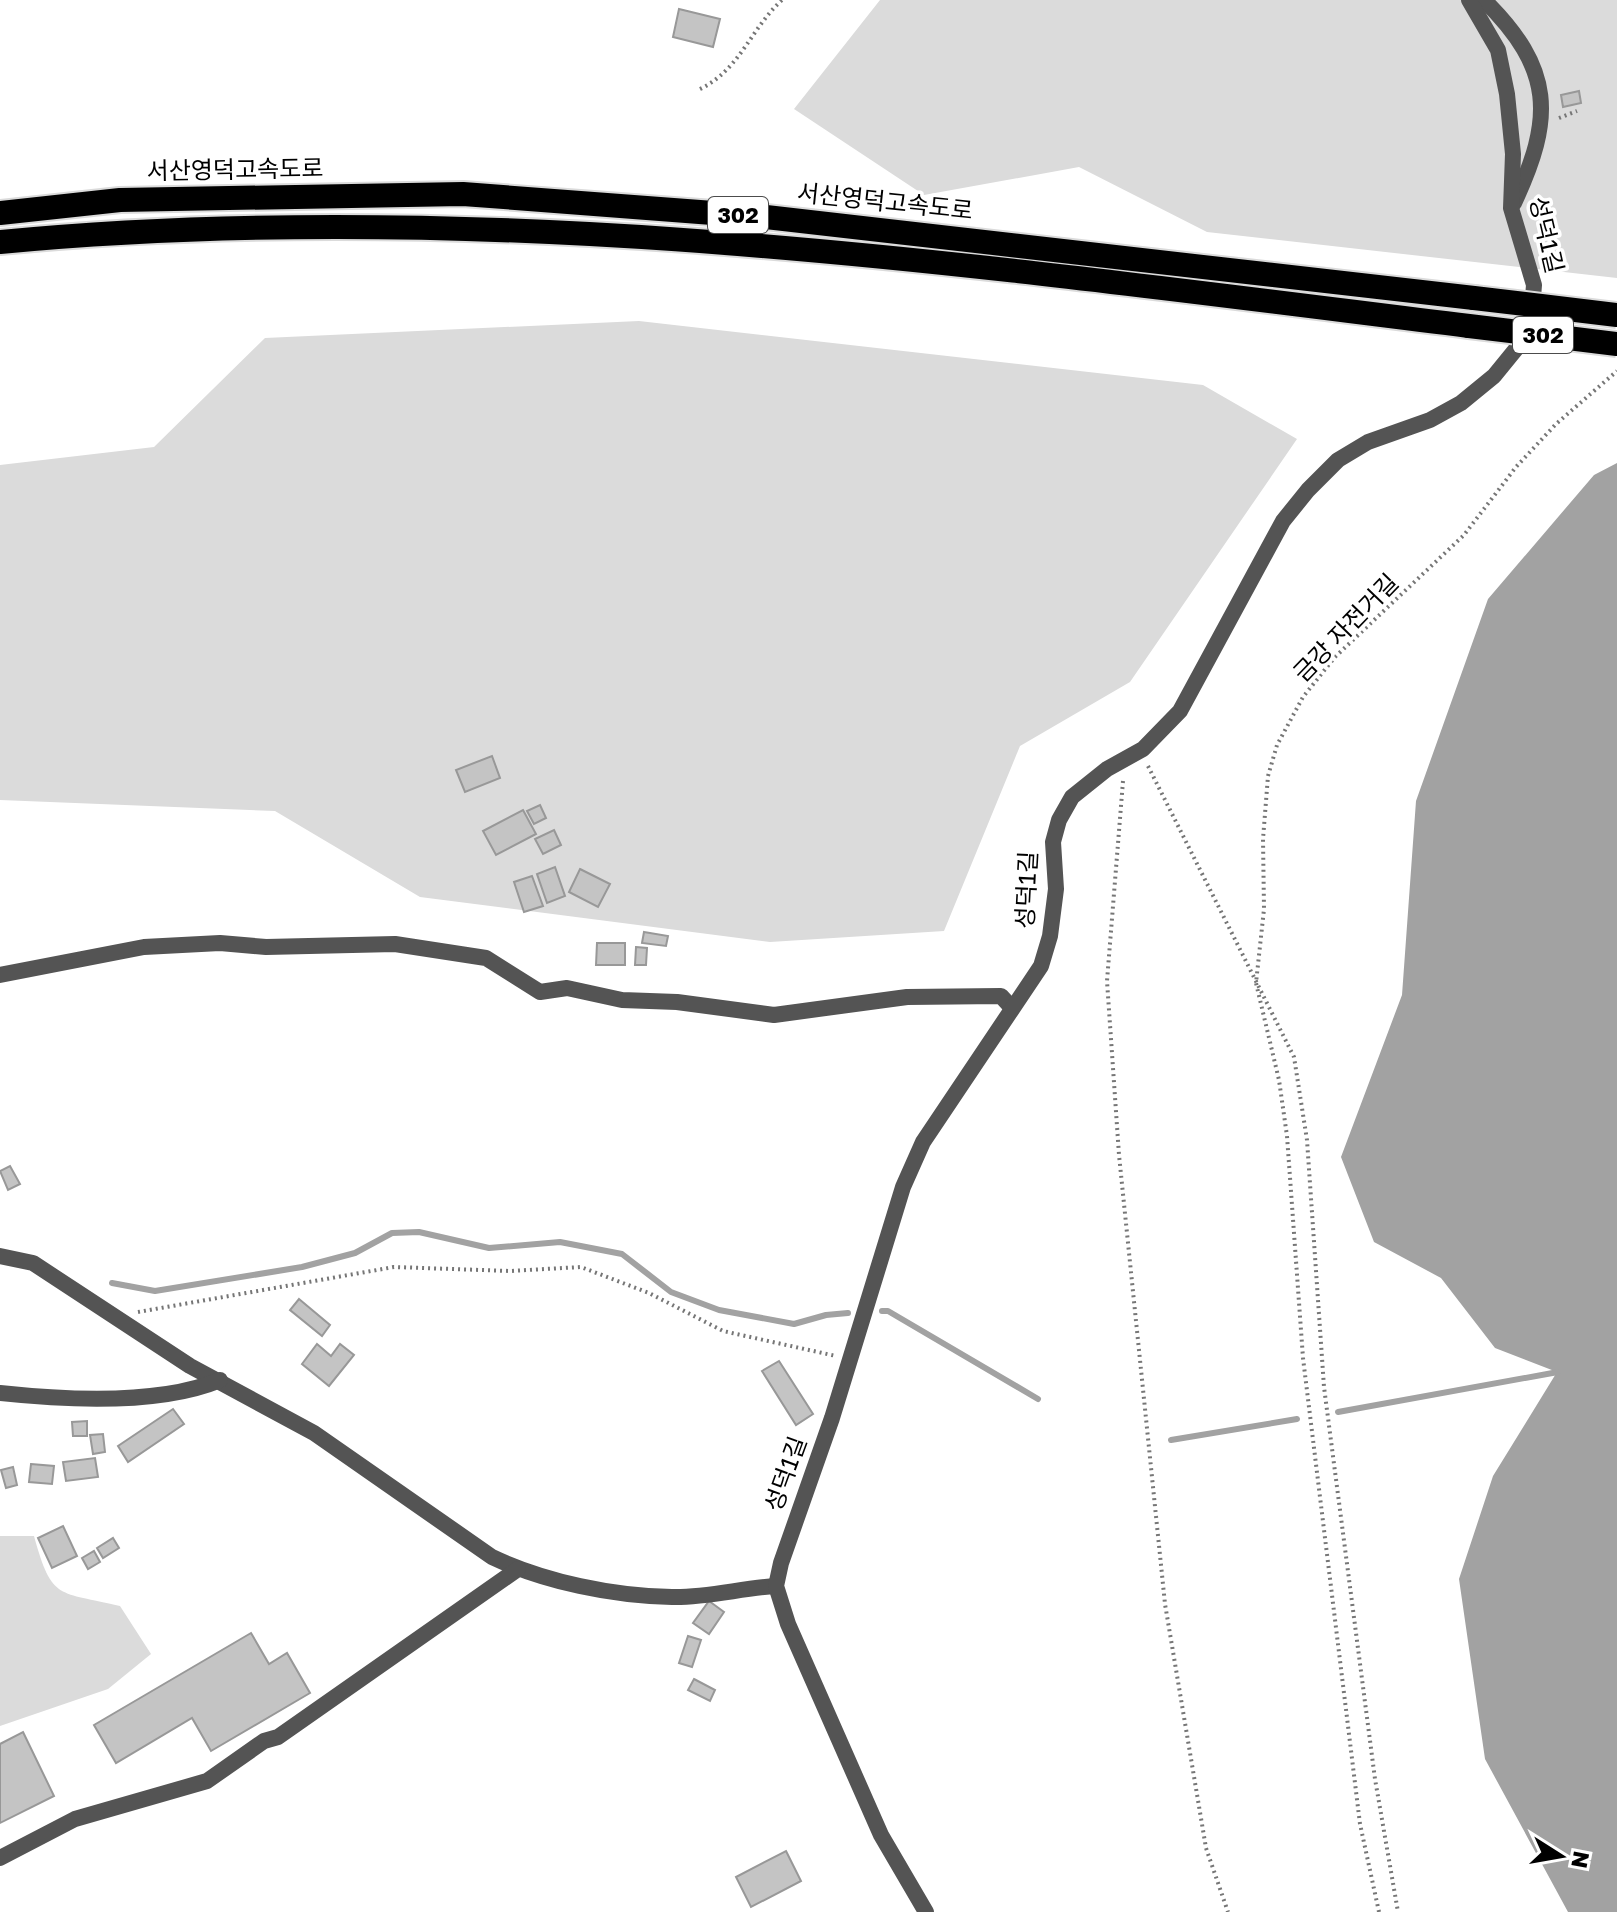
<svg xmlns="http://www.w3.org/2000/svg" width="1617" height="1912" font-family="'Golos Text','Noto Sans KR',sans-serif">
<rect width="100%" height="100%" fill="#fff"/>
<g fill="#dbdbdb">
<path d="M880 0H1617V278L1207 232 1079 167 924 195 794 109Z"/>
<path d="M639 321 1203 385 1297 439 1130 682 1020 746 944 931 770 942 420 897 275 811 0 800V465L154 447 265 338Z"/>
<path d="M0 1536H34C52 1602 59 1591 120 1606L151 1654 108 1689 0 1726Z"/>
</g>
<path fill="#a2a2a2" d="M1617 463V1912H1568L1485 1759 1459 1579 1493 1476 1557 1372 1495 1348 1441 1278 1374 1242 1341 1157 1402 995 1416 801 1488 599 1594 475Z"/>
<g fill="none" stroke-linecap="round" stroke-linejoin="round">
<g stroke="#a2a2a2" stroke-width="6">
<path d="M112 1283 155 1291 302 1267 355 1253 392 1233 419 1232 489 1248 560 1242 622 1254 671 1292 719 1310 794 1324 826 1315 848 1313"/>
<path d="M882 1311H888L1038 1399"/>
<path d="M1338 1412 1558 1372"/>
<path d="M1171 1440 1297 1419"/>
</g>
</g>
<g fill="#c4c4c4" stroke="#989898" stroke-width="2">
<path d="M679 9 720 19 713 47 673 37Z"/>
<path d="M1579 91 1581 103 1563 107 1561 95Z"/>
<path d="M492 756 500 778 465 792 456 770Z"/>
<path d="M540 805 546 818 534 824 527 811Z"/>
<path d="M523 810 536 834 496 855 483 831Z"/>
<path d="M554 830 561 845 543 854 535 839Z"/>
<path d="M555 867 565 896 547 903 537 874Z"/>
<path d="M580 869 610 884 598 907 569 892Z"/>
<path d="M532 876 543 906 524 912 514 882Z"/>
<path d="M644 932 668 936 666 946 642 943Z"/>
<path d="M597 943H625V965H596Z"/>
<path d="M636 947 647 948 646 965H635Z"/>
<path d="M10 1166 20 1184 8 1190 0 1171Z"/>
<path d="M299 1299 330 1325 322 1336 290 1310Z"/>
<path d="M317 1344 331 1356 340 1344 354 1355 329 1386 302 1364Z"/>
<path d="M779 1361 813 1414 796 1425 762 1371Z"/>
<path d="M173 1409 184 1424 128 1462 118 1446Z"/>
<path d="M87 1421V1436H73L72 1422Z"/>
<path d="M103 1434 105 1452 93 1454 90 1435Z"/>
<path d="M95 1458 98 1477 66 1481 63 1462Z"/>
<path d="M31 1464 54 1466 52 1484 29 1482Z"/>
<path d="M13 1467 17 1485 6 1488 1 1470Z"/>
<path d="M63 1526 77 1556 52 1568 38 1538Z"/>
<path d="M113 1538 119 1548 103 1558 97 1548Z"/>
<path d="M94 1551 100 1562 88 1569 82 1558Z"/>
<path d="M709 1601 724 1612 709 1634 693 1623Z"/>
<path d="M251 1633 269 1664 287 1653 310 1693 211 1751 192 1718 116 1763 94 1725Z"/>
<path d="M688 1636 701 1640 692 1667 679 1663Z"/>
<path d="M694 1679 715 1690 710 1701 688 1690Z"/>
<path d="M23 1732 54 1796 0 1823V1744Z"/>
<path d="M786 1851 801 1881 751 1907 736 1877Z"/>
</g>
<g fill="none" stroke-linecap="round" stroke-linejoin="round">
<defs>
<g id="motorway">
<path d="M0 213 120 200 463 194 766 217 1474 298"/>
<path d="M0 242C491 195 982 266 1469 326"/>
</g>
</defs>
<use href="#motorway" stroke="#dbdbdb" stroke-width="28"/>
<g stroke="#767676" stroke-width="4" stroke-dasharray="2 4" stroke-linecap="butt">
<path d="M700 89C740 70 751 28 782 0"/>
<path d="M1559 118 1577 111"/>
<path d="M1148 766 1294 1057 1307 1140 1324 1387 1375 1779 1398 1912"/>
<path d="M1123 781 1107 981 1119 1155 1165 1604 1206 1848 1228 1912"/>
<path d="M138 1312 394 1267 510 1271 581 1267 649 1293 723 1331 836 1356"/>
<path d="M1379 1912 1360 1824 1303 1358 1287 1136 1279 1080 1256 983 1264 909 1263 839 1268 776 1277 745 1303 697 1335 657 1464 535 1516 467 1556 424 1617 371"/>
</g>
<g stroke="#545454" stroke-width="16">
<path d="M1484 0C1554 69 1554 118 1514 203"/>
<path d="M0 975 144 947 220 943 266 947 395 944 486 958 540 992 567 988 622 1000 677 1002 774 1015 907 997 1001 996 1012 1008"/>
<path d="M0 1256 33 1263 190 1366 314 1433 492 1557C545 1582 613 1596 672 1597 706 1598 742 1588 776 1586"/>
<path d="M0 1393C65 1400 160 1405 220 1380"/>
<path d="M0 1858 75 1819 207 1781 264 1741 278 1737 518 1569"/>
<path d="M926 1912 881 1835 788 1624 776 1586 781 1563 832 1418 903 1187 923 1142 1041 966 1050 936 1056 889 1053 842 1059 820 1072 797 1107 769 1143 749 1180 711 1283 521 1308 490 1338 460 1368 442 1430 420 1461 403 1494 376 1516 349 1531 321 1534 285 1511 208 1513 154 1507 94 1498 50 1469 0"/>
</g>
<use href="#motorway" stroke="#000" stroke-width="24"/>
<defs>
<g id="motorway-bridge">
<path d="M1474 298 1617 315"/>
<path d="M1469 326 1617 344"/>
</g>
</defs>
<use href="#motorway-bridge" stroke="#dbdbdb" stroke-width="28" stroke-linecap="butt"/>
<use href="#motorway-bridge" stroke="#000" stroke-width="24"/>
</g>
<g text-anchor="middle" stroke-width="7" stroke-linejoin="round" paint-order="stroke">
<g fill="#fff" stroke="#4c4c4c" stroke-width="2">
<rect x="708" y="197" width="60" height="36" rx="6"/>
<rect x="1513" y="317" width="60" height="36" rx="6"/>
</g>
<g font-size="22" font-weight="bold" fill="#000">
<text x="738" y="223">302</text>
<text x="1543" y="343">302</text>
</g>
<g font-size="24" fill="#000" stroke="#fff">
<text transform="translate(235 170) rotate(-1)" y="8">서산영덕고속도로</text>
<text transform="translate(885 202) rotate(6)" y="8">서산영덕고속도로</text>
<text transform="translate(1546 235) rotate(77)" y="8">성덕1길</text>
<text transform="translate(1346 628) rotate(-46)" y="8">금강 자전거길</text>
<text transform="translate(1027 890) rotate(-87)" y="8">성덕1길</text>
<text transform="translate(786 1474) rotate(-70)" y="8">성덕1길</text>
</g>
</g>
<g transform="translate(1561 1856) rotate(101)" stroke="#ffffff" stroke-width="6" paint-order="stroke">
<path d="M0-6L14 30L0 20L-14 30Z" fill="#000000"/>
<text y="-12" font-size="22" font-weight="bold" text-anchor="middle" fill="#000000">N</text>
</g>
</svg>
